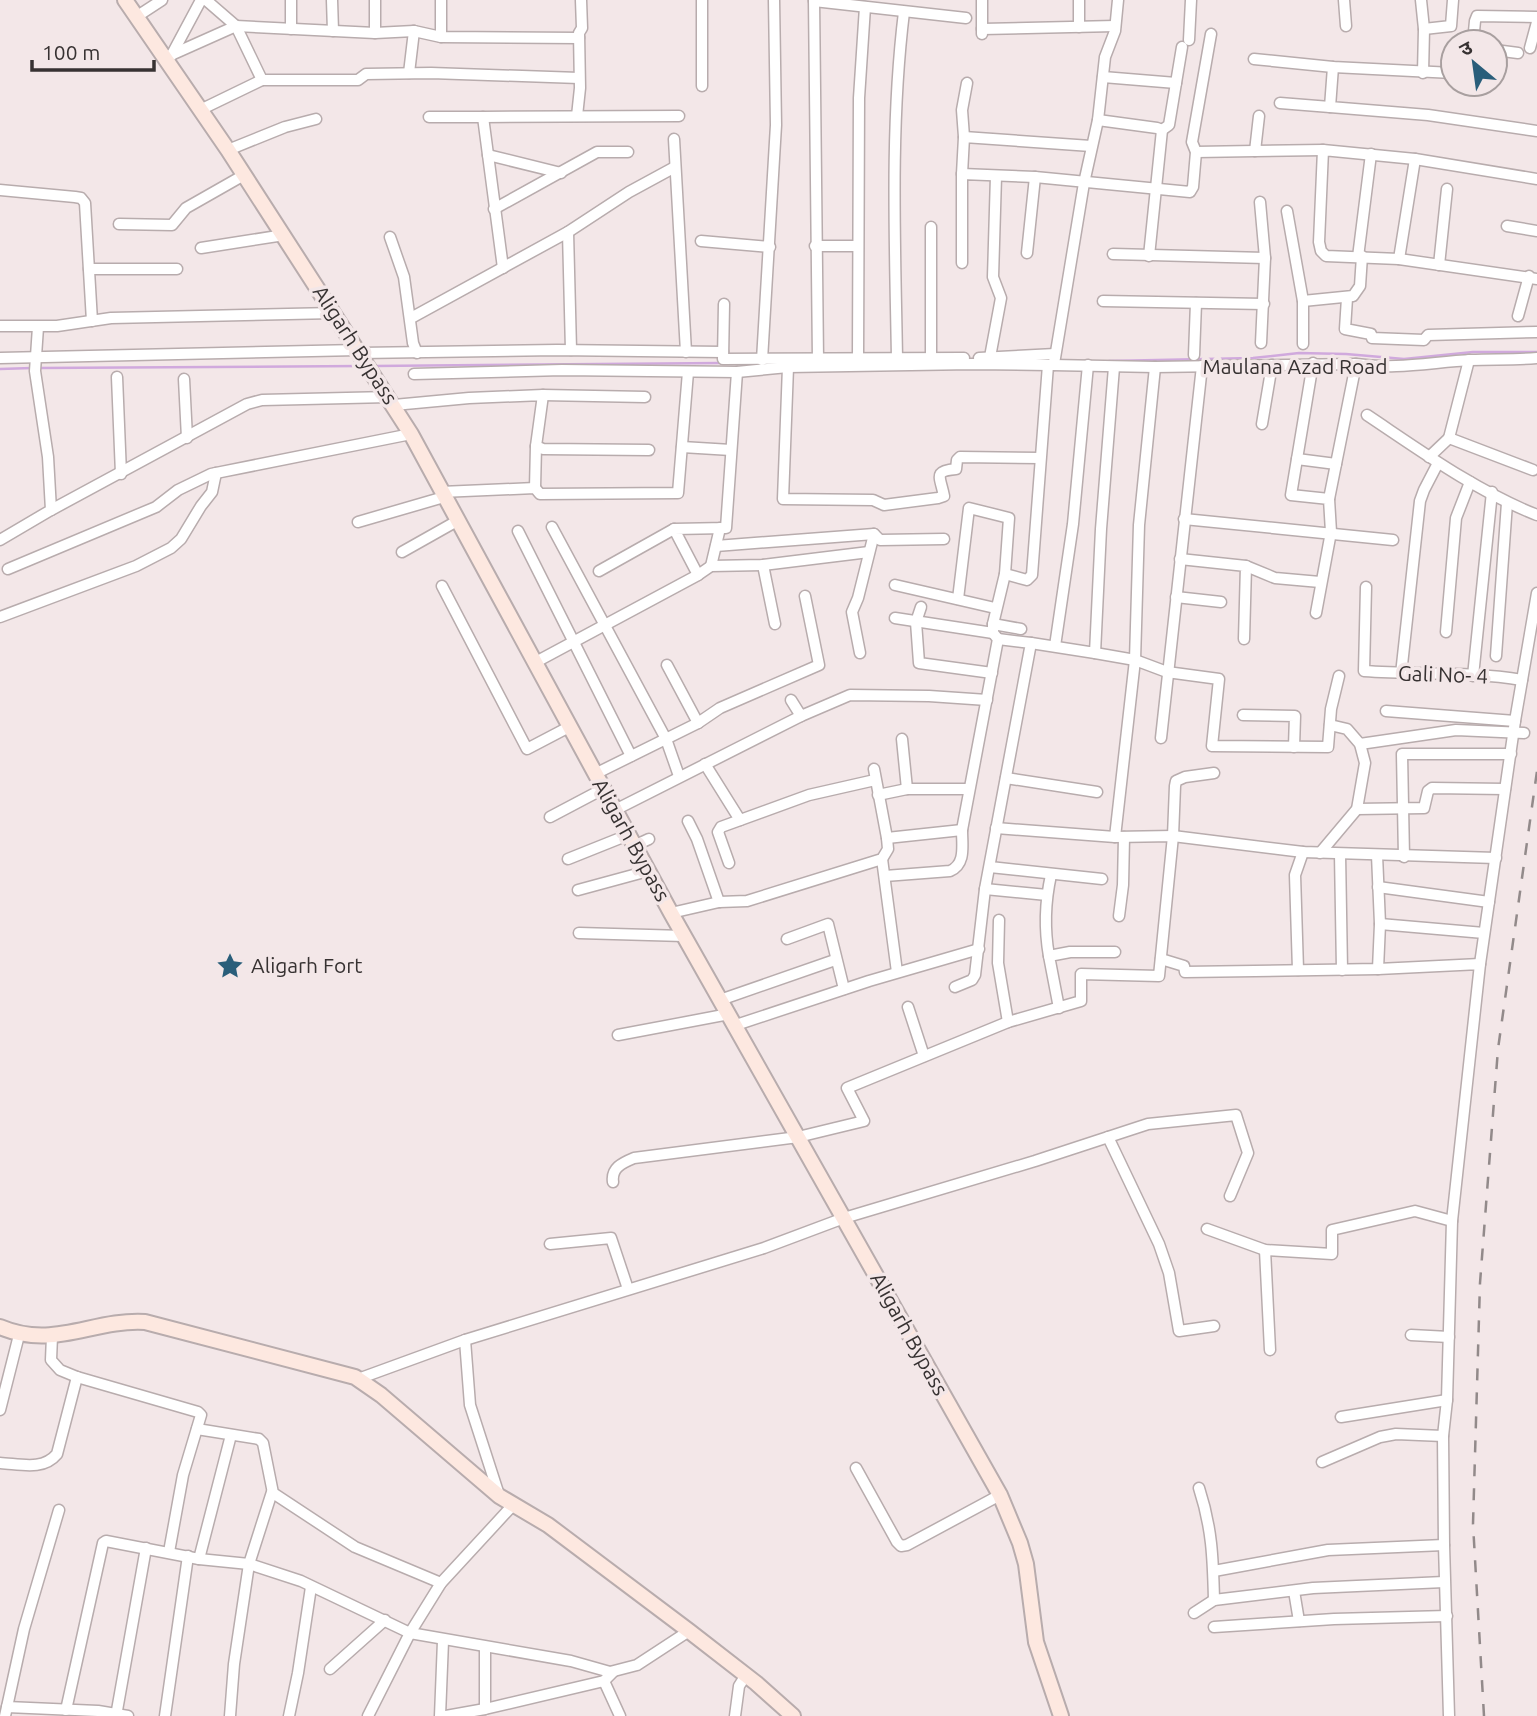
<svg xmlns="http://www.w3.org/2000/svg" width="1537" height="1716" font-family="Ubuntu,'Noto Sans Devanagari',sans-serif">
<rect width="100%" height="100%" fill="#f3e7e8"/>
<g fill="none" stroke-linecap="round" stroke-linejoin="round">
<g stroke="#d0a9dd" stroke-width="2.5">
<path d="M1109 361 1253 358 1299 353 1346 354 1404 359 1473 352H1537"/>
<path d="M374 366 721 363"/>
<path d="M38 368 361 366"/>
<path d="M0 369 32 368"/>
</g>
<defs>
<g id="street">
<path d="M206 0 236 26 262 80H358L366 74 431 73 579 78"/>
<path d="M291 0V29"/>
<path d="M332 0 333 31"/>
<path d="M375 0V33"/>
<path d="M441 0V37"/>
<path d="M702 0V86"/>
<path d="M814 0 818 360"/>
<path d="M1079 0V27"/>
<path d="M1344 0 1346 26"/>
<path d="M1421 0 1424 29 1423 73"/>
<path d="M814 1 966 18"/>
<path d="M136 17 162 0"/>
<path d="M982 29 1115 26"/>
<path d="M1424 29 1451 26 1453 0"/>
<path d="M982 34V0"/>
<path d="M1189 40 1191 0"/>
<path d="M1473 42 1475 21 1477 16 1537 17"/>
<path d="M1530 48 1537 22"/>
<path d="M1495 50 1518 53"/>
<path d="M171 55 236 26 375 33 414 31 441 37 579 38"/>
<path d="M171 56 201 0"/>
<path d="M1254 59 1333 67 1453 73"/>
<path d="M1333 67 1330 107 1428 115 1537 131"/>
<path d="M409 73 414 31"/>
<path d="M1103 77 1176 83"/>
<path d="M1280 103 1330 107"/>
<path d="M200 110 262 80"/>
<path d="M577 116 580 88 579 33 582 28 581 0"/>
<path d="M1259 116 1255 151 1323 150"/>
<path d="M429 117H483L503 268"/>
<path d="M483 117 679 116"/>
<path d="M1098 120 1157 128 1162 130 1149 256"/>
<path d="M1162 130 1169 125 1182 47"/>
<path d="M964 137 962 110 967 83"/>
<path d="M674 139 686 352"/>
<path d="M228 150 285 127 316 119"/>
<path d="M1196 152 1255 151"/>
<path d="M488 155 561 173"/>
<path d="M962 174 964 137 1091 146"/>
<path d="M1537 179 1415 159 1323 150 1319 242 1321 251 1326 256 1399 259 1537 279"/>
<path d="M0 190 75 197 81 198 85 203 92 321"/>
<path d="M1260 202 1265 258 1261 343"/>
<path d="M494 209 597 152H628"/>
<path d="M1287 211 1303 301V344"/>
<path d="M119 224 172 225 186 208 244 175"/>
<path d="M1507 226 1537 231"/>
<path d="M931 227V357"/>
<path d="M568 232 571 350"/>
<path d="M390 237 404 277 413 343 417 353"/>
<path d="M701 241 770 247"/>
<path d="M815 246H857"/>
<path d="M201 248 284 235"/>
<path d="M1027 253 1035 177"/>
<path d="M1113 254 1265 258"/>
<path d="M1358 257 1371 154"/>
<path d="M1399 259 1415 159"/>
<path d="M962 263V174L1035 177 1190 192 1193 187 1196 152 1192 142 1211 34"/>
<path d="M1439 265 1447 189"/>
<path d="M89 269H177"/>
<path d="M1347 298 1345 329 1371 334 1372 338 1424 340 1428 335 1537 332"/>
<path d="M1103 301 1264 304"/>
<path d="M1303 301 1353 296 1360 286 1362 256"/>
<path d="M724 304 723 359 964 358"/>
<path d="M1518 316 1529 276"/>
<path d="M411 318 568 232 629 192 675 167"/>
<path d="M0 326H57L111 318 334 313"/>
<path d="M360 353 557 350 723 352"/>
<path d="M1194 355 1196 303"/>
<path d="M990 357 1001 298 993 277 996 176"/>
<path d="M0 358 358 350"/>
<path d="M858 358 859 98 865 7"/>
<path d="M897 358C895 242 890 126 904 12"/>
<path d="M979 358 1055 354"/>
<path d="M762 360 776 125 774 0"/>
<path d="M1469 360 1449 438 1533 470"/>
<path d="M1313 363 1291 495 1329 499 1331 532 1316 613"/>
<path d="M1053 365 1155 367 1356 364C1395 370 1432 362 1471 360 1493 359 1515 360 1537 358"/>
<path d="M788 367 783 499 873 500 884 505 938 498 944 496C940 476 933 471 956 469L957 460 960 457 1040 458"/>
<path d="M414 374 562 370 737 372 788 367 972 364 1048 365"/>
<path d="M117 377 121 474"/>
<path d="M184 379 187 438"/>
<path d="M543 395 645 397"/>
<path d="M394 405 469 398 543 395 536 446 543 449 649 450"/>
<path d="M1367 415C1421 451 1476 491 1537 515"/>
<path d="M1262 424 1272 365"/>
<path d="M682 447 731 450"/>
<path d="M1429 457 1449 438"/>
<path d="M1297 459 1336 464"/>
<path d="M535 488 536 446"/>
<path d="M441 492 535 488 540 494 678 493 688 372"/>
<path d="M1329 499 1356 364"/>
<path d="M51 510 247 404 262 400 389 397"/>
<path d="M1184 519 1393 540"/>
<path d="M358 522 444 497"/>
<path d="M552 527 666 739 679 776"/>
<path d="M518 531 631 756"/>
<path d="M0 540 51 510 48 457 35 371 38 327"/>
<path d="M716 546 874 534 880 540 944 539"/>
<path d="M402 552 457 521"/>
<path d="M1180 559 1246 566 1244 639"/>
<path d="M763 565 775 624"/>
<path d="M711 566 720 528"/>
<path d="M1246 566 1275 578 1320 582"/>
<path d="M8 569 156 507 178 490 211 474 411 434"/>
<path d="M599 571 674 529"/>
<path d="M1005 574 1027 580 1032 575 1048 365H1053L1055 358 1084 183 1098 120 1105 57 1115 31 1118 0"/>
<path d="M698 575 711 566 763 565 869 552"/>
<path d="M895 585 995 608"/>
<path d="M442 586 527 749 569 727"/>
<path d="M1366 587 1364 671C1416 675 1470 671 1522 680"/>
<path d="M1176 597 1221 602"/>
<path d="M921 607 916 622 919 663 992 673"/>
<path d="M0 617 136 566 171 548 181 539 201 506 212 492 216 473"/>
<path d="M895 618 993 633"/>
<path d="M993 624 1021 629"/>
<path d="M1446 632 1456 518 1470 482"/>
<path d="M1031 643 1095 653 1101 529 1114 367"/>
<path d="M1055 646 1073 524 1088 365"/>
<path d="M860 653 852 612 858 598 874 534"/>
<path d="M1095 653 1135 660 1167 672 1219 679 1212 746 1328 747 1331 709 1339 676"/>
<path d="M1496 656 1507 503"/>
<path d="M534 663 698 575 674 529 726 528 737 372"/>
<path d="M667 665 698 723"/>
<path d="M1401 674 1420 501 1424 490 1438 463"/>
<path d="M1473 676 1492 492"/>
<path d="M791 700 801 716 850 695 929 696 987 700"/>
<path d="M1386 711 1515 721"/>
<path d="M1243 715 1295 716 1294 747"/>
<path d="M1161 738 1202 366"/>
<path d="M902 739 907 789"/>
<path d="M1360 744 1456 730 1524 733"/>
<path d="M705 764 740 820"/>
<path d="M595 774 698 723 720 708 819 665 805 596"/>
<path d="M1006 778 1097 792"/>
<path d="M878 795 907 789H969"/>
<path d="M1357 809 1424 808 1428 791 1432 788 1505 789"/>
<path d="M615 810 801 716"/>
<path d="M550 817 603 789"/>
<path d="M688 821 697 839 719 902"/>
<path d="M996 828 1115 837 1173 836 1303 852 1496 858"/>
<path d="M1115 837 1135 660 1139 525 1155 367"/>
<path d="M887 838 962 830"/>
<path d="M634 846 649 839"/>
<path d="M1320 853 1357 809 1365 763 1360 744 1347 729 1330 725"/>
<path d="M1340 854 1342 970"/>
<path d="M1377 855 1380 924 1378 969"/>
<path d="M1404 857 1402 754H1511"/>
<path d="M568 859 628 835"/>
<path d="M882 859 897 972"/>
<path d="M729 863 718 832 721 827 809 795 875 780"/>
<path d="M990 867 1102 879"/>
<path d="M885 876 950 871C966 864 962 846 962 830L998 639 993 633V624L1005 574 1009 518 969 508 958 599"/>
<path d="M1378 887 1489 902"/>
<path d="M985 889 1047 895"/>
<path d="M578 890 648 871"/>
<path d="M671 913 719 902 747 901 882 859 888 849 887 838 874 769"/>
<path d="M1119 916 1123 885 1124 837"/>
<path d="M999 920 998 963 1008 1022"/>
<path d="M1380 924 1484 933"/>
<path d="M579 933 684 936"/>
<path d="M787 939 828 924 844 989"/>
<path d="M1049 956C1044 928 1045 902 1051 875"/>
<path d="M1161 959 1184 966 1185 972 1378 969 1480 964 1452 1221 1447 1400 1443 1436 1444 1545 1449 1716"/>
<path d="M1480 964 1515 721 1537 593"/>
<path d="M1298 970 1295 875 1303 852"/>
<path d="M955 987 972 980 975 975 985 889 1031 643 998 639"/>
<path d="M720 1000 835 960"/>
<path d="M908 1007 924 1056"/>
<path d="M1059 1008 1049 956 1070 952H1115"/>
<path d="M736 1025 869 981 979 949"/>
<path d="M618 1035 729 1014"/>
<path d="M1108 1137 1159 1244 1169 1273 1179 1331 1214 1326"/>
<path d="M613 1182C611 1168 622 1163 634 1158L798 1137 864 1121 847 1088 1008 1022 1081 1001V974L1159 976 1173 836 1175 786 1176 781 1185 777 1214 773"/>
<path d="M1207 1229 1265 1250 1332 1254V1230L1415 1211 1452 1221"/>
<path d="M550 1244 611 1238 628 1289"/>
<path d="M1265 1250 1270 1350"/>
<path d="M1411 1335 1449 1337"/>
<path d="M52 1336 51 1360 60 1370 77 1377 198 1412 201 1415 183 1475 169 1552"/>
<path d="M465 1340 470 1405 499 1495"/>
<path d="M358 1379 465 1340 764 1248 844 1218 1035 1161 1148 1124 1236 1115 1248 1153 1230 1196"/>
<path d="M0 1410 19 1335"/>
<path d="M1341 1417 1447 1400"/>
<path d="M197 1429 259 1439 263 1443 273 1493 355 1547 441 1583"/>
<path d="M1322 1462 1380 1437 1396 1434 1443 1436"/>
<path d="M0 1463C20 1464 43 1471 57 1454L77 1377"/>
<path d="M856 1468 897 1542 901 1546 907 1545 1000 1495"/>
<path d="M1199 1488C1212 1528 1213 1558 1214 1600"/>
<path d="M199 1559 231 1435"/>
<path d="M1214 1571 1328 1550 1444 1545"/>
<path d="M1294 1591 1299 1621"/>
<path d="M1194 1613 1214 1600 1313 1588 1444 1582"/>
<path d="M1214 1627 1334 1619 1447 1616"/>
<path d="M485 1648V1709"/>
<path d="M330 1669 385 1620"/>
<path d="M604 1681 620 1716"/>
<path d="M7 1707 24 1629 59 1510"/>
<path d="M66 1710 103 1543 106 1541 199 1559 249 1564 301 1581 410 1633 571 1661 610 1672 637 1665 689 1631"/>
<path d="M5 1716 7 1707 98 1711 128 1716"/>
<path d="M116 1716 146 1548"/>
<path d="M165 1716 188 1556"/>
<path d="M230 1716 234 1664 249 1564 272 1492"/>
<path d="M289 1716 298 1673 311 1587"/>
<path d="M368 1716 410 1633 441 1583 513 1505"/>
<path d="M440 1716 443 1641"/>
<path d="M446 1716 485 1709 604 1681 613 1672"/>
<path d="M735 1716 739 1686 746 1675"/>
</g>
<g id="secondary">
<path d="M125 0 228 150 411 434 671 913 1000 1495 1020 1543 1026 1564 1036 1642 1061 1716"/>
<path d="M0 1327C54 1350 92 1319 145 1322L355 1377 381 1395 499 1496 548 1525 689 1631 756 1683 793 1716"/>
</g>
</defs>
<use href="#street" stroke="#b8acad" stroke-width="13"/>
<use href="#secondary" stroke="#b8acad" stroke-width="18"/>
<use href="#street" stroke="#fff" stroke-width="10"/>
<use href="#secondary" stroke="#fde8e0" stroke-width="14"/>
<path stroke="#928a8a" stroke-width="2.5" stroke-dasharray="12 12" stroke-linecap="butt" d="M1484 1716 1473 1524 1480 1283 1498 1049 1537 771"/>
</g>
<defs>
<symbol id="sight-bare" viewBox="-9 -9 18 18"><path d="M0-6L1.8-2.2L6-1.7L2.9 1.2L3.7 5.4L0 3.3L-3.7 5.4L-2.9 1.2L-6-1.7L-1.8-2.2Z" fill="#295e7a" stroke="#f3e7e8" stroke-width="2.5" paint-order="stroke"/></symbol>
</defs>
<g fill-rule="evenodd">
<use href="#sight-bare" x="211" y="947" width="38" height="38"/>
</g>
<g text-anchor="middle" stroke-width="7" stroke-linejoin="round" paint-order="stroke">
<g font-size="21" fill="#373232" stroke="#f3e7e8">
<text transform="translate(355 345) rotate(57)" y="7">Aligarh Bypass</text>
<text x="1295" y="374">Maulana Azad Road</text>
<text transform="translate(1443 675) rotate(2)" y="7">Gali No- 4</text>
<text transform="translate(631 840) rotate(61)" y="7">Aligarh Bypass</text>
<text transform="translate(909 1334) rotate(61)" y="7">Aligarh Bypass</text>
</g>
<g font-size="21" fill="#373232" stroke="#f3e7e8" text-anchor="start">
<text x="251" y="973">Aligarh Fort</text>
</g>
</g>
<g transform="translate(1474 63) rotate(331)"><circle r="33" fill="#f3e7e8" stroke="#a89f9f" stroke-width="2"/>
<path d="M0-5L12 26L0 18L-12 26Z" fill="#295e7a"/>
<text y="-10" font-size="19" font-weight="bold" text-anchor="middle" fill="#373232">उ</text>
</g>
<path d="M32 60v10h122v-10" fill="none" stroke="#373232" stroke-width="3.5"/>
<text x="42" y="60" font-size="21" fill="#373232" stroke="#f3e7e8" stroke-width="5" paint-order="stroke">100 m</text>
</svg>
